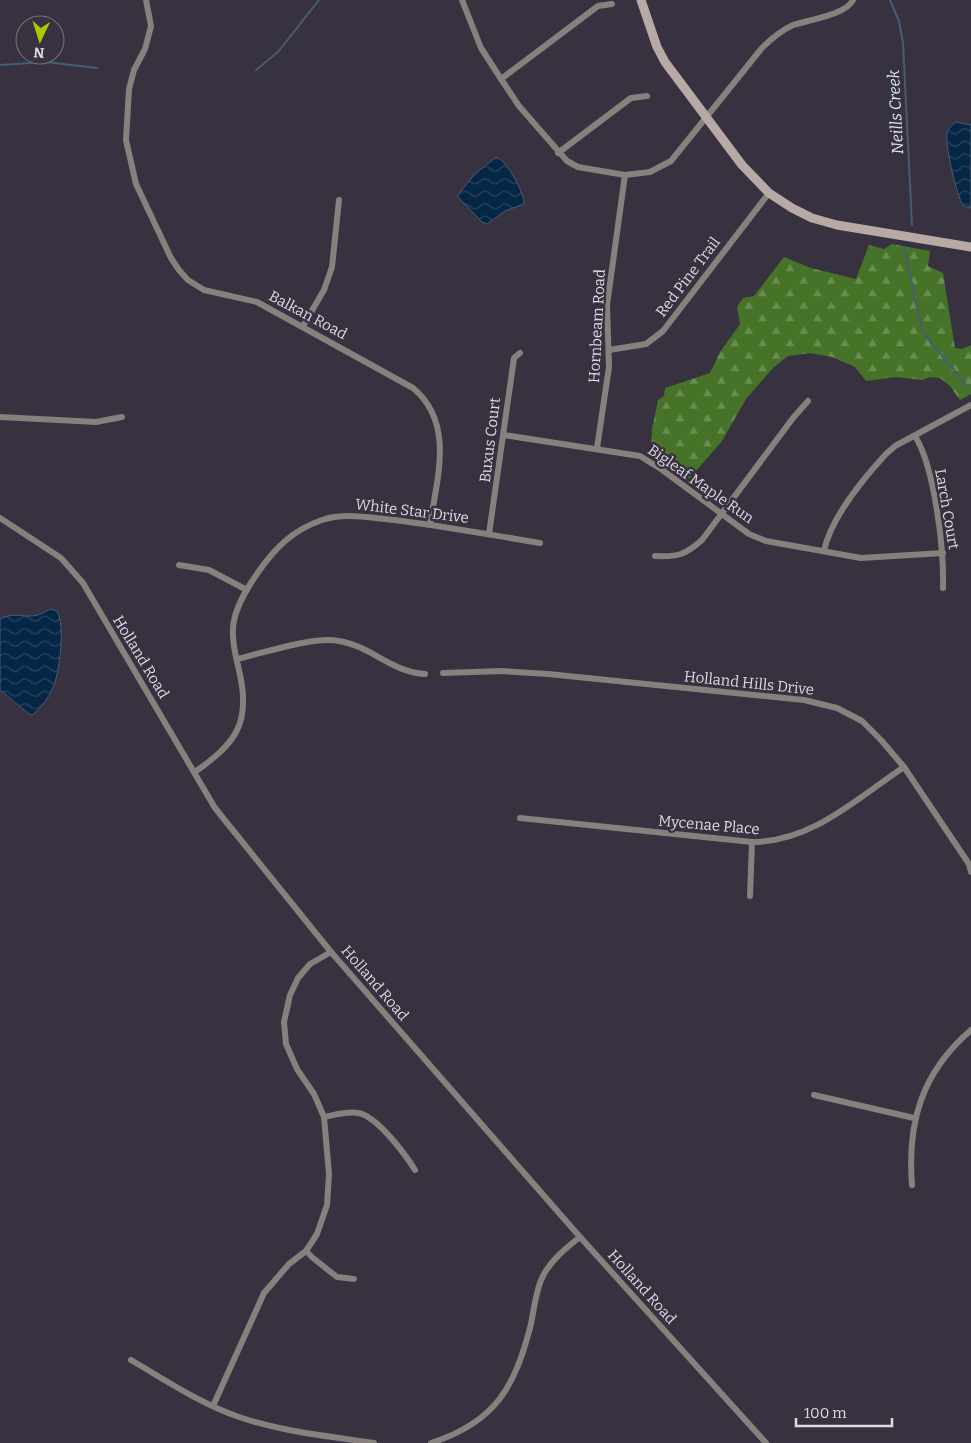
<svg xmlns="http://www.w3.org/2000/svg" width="971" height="1443" font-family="Bitter,serif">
<defs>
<pattern id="forest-firs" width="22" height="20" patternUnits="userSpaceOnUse" patternTransform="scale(1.25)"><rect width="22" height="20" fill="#467327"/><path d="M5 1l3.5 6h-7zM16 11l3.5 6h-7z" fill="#698d51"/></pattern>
<pattern id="water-waves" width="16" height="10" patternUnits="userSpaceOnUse" patternTransform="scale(1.25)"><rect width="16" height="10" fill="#062646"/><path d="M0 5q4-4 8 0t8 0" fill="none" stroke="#2a4561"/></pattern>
</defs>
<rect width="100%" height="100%" fill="#38313f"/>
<path fill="url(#forest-firs)" d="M892 244 930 251 928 266 943 273 955 348 962 349 971 345V394L960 400 950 386 940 378 930 377 922 380 895 377 866 381 855 367 832 357 810 353 788 356 773 368 746 399 722 441 689 479 651 452 652 429 658 400 664 396 665 388 710 373 720 352 740 324 737 307 743 298 754 296 784 257 811 268 856 279 869 245 884 249Z"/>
<g fill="url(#water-waves)" stroke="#475c75">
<path d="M956 122 971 125V208L963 206C957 196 945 147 947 134 948 128 952 125 956 122Z"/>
<path d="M496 157C507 161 524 192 524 204L505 211 487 224 482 222 457 196 474 175Z"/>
<path d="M50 609 57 611C65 624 60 667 55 682 51 694 43 707 32 715L29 714 0 690V619C21 609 27 624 50 609Z"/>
</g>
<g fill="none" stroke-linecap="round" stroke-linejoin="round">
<g stroke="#475c75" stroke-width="2">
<path d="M890 0 899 21 903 43 912 225"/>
<path d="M0 65 46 62 97 68"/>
<path d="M256 70 278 52 319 0"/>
<path d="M904 247 922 331 967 386"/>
</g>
<g stroke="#88807c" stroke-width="6">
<path d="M146 0 151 26 145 49 134 70 129 89 126 140 136 184 171 258 179 270 188 280 204 290 257 302 413 388C455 423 437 478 430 525"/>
<path d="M462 0 481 48 501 79 519 106 567 161 578 167 625 175 650 172 671 161 762 48C771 39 780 31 793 25 808 20 846 15 853 0"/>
<path d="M501 79 598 6 612 4"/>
<path d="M558 153 631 98 647 96"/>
<path d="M303 326 324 290 332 267 339 200"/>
<path d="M609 350 646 344 663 331 769 193"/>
<path d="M0 417 96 422 122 417"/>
<path d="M504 435 640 456 661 469 749 534 766 541 861 558 943 553"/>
<path d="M915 436C935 468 944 550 943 588"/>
<path d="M597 448 609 367 607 305 625 175"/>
<path d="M0 518 61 558 83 583 215 808 331 952 580 1237 766 1443"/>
<path d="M489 534 514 358 520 353"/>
<path d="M824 551C831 517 863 479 886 454L895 446 971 405"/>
<path d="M655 556C678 557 685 555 702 540L793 418 808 401"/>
<path d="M179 565 209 570 247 590"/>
<path d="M237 659C263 653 314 636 339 641 371 646 391 672 425 674"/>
<path d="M443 673 502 671 548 674 804 700 837 708 862 721 881 740 904 767 969 864 971 872"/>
<path d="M195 772C234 744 251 725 240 675 237 660 232 645 233 630 233 610 247 588 259 571 276 547 293 530 322 520 345 512 370 518 394 520 443 526 491 535 540 543"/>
<path d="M520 818 752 842C812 842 856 799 904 767"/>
<path d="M750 896 752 842"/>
<path d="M814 1095 914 1118"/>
<path d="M324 1117C335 1115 347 1111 358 1113 377 1116 405 1154 415 1170"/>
<path d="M912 1185C907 1122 922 1072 971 1030"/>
<path d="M306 1251 313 1258 337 1277 354 1279"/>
<path d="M131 1360C165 1380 201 1404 239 1417 282 1432 330 1436 374 1443"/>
<path d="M213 1406 264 1293 289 1264 306 1251 317 1234 327 1205 329 1174 324 1117 314 1094 297 1069 286 1044 284 1022 290 995 298 978 310 964 331 952"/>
<path d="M431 1443C496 1422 515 1387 531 1324 534 1309 536 1289 543 1276 551 1260 566 1248 580 1237"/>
</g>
<path stroke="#b7aaa4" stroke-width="9" d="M641 0 657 47 665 62 742 165 769 193 792 208 812 218 837 225 971 247"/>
</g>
<g text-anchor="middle" stroke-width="5" stroke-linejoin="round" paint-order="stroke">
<g font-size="15" fill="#dedae3" stroke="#38313f">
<text transform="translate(688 277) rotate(-53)" y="5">Red Pine Trail</text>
<text transform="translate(308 315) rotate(28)" y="5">Balkan Road</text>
<text transform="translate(597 326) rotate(-87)" y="5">Hornbeam Road</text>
<text transform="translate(490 440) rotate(-83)" y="5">Buxus Court</text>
<text transform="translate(701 484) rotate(35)" y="5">Bigleaf Maple Run</text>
<text transform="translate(947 509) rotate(80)" y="5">Larch Court</text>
<text transform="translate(412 511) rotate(7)" y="5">White Star Drive</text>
<text transform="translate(141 657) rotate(59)" y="5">Holland Road</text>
<text transform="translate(749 683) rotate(6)" y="5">Holland Hills Drive</text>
<text transform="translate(709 825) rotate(5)" y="5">Mycenae Place</text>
<text transform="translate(375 983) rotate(49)" y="5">Holland Road</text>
<text transform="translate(642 1287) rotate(48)" y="5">Holland Road</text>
</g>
<g font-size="16" font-style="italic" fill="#d7e6f8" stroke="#38313f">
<text transform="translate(895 112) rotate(-93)" y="6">Neills Creek</text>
</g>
</g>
<g transform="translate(40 40) rotate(184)"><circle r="24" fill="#38313f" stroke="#7a7581"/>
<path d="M0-4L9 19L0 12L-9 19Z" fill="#afc503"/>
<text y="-8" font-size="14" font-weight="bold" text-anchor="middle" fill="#dedae3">N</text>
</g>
<path d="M796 1418v8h96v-8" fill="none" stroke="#dedae3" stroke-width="2.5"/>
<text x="804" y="1418" font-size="15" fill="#dedae3" stroke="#38313f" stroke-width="4" paint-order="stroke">100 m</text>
</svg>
